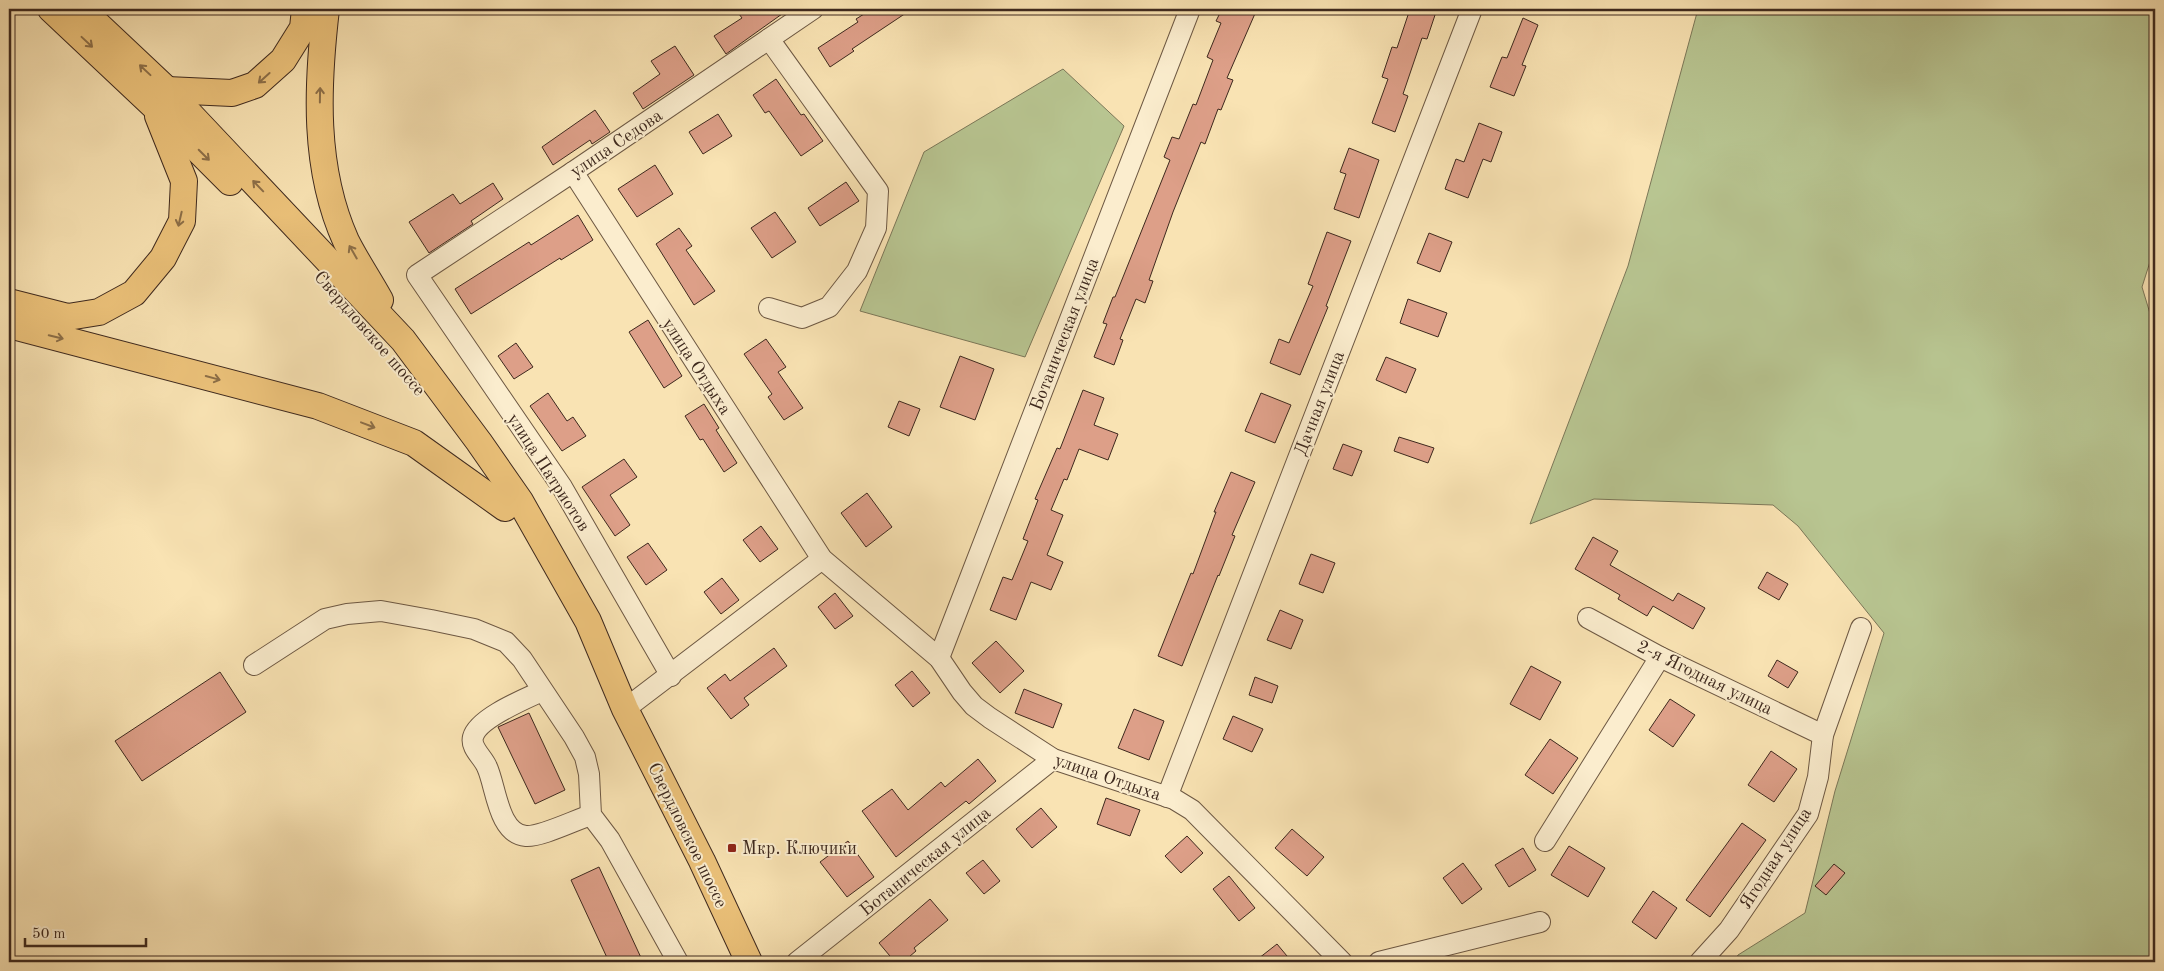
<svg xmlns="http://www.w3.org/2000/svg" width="2164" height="971" font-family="'Old Standard TT',serif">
<rect width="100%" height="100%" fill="#f9e3b3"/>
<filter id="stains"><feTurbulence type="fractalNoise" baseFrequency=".004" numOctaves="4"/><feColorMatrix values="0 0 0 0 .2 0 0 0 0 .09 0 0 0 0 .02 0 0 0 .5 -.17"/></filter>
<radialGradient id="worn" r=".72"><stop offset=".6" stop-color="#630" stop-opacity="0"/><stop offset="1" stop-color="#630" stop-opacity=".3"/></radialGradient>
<g fill="#b8c591" stroke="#7b7758">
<path d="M1698 9H2155V246L2142 287 2155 330V962H1734L1738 955 1805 913 1835 791 1884 633 1798 526 1773 505 1594 499 1530 524 1628 266Z"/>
<path d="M1063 69 1124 126 1025 357 860 311 924 152Z"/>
</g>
<g fill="#dd9f88" stroke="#3e291e">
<path d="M746 9H789L726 54 714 36 742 18 739 14Z"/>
<path d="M872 9H912L852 49 854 51 830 67 818 48 858 22 856 19Z"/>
<path d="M1222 9H1257L1227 78 1233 80 1221 110 1218 109 1205 144 1201 142 1173 212 1149 280 1153 281 1145 303 1136 299 1120 339 1123 340 1114 365 1094 357 1107 324 1103 323 1113 297H1115L1170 160 1164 157 1172 137 1179 139 1193 104 1196 105 1213 60 1207 57 1221 23 1216 21Z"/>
<path d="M1410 9H1437L1427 39 1422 38 1403 94 1408 96 1395 132 1372 123 1388 79 1382 77 1392 47 1397 48Z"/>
<path d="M1523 18 1538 25 1522 65 1526 66 1514 96 1490 87 1502 57 1507 58Z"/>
<path d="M675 46 694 75 643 109 633 93 660 74 651 61Z"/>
<path d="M776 79 801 115 804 114 823 141 801 156 769 111 765 113 753 95Z"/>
<path d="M595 110 610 132 592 144 590 140 553 165 542 147Z"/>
<path d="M718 114 732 136 703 154 689 132Z"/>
<path d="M1479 123 1502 132 1491 162 1483 159 1468 198 1445 189 1456 159 1464 162Z"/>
<path d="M1349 148 1379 160 1359 218 1334 209 1346 174 1340 172Z"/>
<path d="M655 165 673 194 637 217 618 189Z"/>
<path d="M846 182 859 201 820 226 808 208Z"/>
<path d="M493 183 503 199 471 221 473 224 429 253 409 222 453 194 460 204Z"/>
<path d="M775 212 796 242 772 258 751 228Z"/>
<path d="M578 215 593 240 561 260 560 258 471 314 455 289 529 242 531 245Z"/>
<path d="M679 228 692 246 686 250 715 291 694 305 656 244Z"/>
<path d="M1327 232 1351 241 1326 306 1328 307 1300 375 1270 363 1279 339 1289 343 1313 286 1308 284Z"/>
<path d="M1429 233 1452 242 1440 272 1417 263Z"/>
<path d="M1408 299 1447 313 1438 337 1400 323Z"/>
<path d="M648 320 682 376 664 388 629 332Z"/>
<path d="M766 339 786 367 778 372 803 408 784 420 768 397 772 394 744 354Z"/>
<path d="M516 343 533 367 514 379 498 356Z"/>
<path d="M960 356 994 369 975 420 940 407Z"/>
<path d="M1386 357 1416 369 1406 393 1376 380Z"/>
<path d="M1083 390 1104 398 1094 425 1118 434 1108 460 1079 449 1067 480 1064 479 1051 510 1063 515 1047 555 1063 562 1051 590 1031 582 1016 620 990 610 1003 577 1012 580 1028 541 1023 539 1038 500 1035 499 1057 448 1060 449Z"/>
<path d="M548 393 567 421 573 417 586 436 562 451 530 406Z"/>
<path d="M1261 393 1291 405 1275 443 1245 431Z"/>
<path d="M899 401 920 409 909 436 888 427Z"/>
<path d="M704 404 719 428 716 430 737 463 724 472 703 439 700 440 685 416Z"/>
<path d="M1399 437 1434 448 1428 463 1394 451Z"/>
<path d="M1343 444 1362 451 1352 476 1333 469Z"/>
<path d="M624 459 637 477 610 495 630 525 615 536 582 487Z"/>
<path d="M1231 472 1255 482 1232 535 1235 536 1219 576 1218 575 1182 666 1158 656 1191 573 1193 574 1216 512H1214Z"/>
<path d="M867 493 892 527 866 547 841 513Z"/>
<path d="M761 526 778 549 760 562 743 540Z"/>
<path d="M1593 537 1618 551 1610 565 1673 601 1678 593 1705 608 1693 629 1653 606 1647 616 1618 599 1620 595 1575 569Z"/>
<path d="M648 543 667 570 646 585 627 557Z"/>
<path d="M1311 554 1335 563 1323 593 1299 584Z"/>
<path d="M1767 572 1788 584 1779 600 1758 588Z"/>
<path d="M722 578 739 600 721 614 704 592Z"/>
<path d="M835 593 853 616 835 629 818 607Z"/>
<path d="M1280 610 1303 620 1291 649 1267 640Z"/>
<path d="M996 641 1024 671 1000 693 972 663Z"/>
<path d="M774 648 787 666 744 698 749 705 731 719 707 688 725 674 730 681Z"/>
<path d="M1777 660 1798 672 1788 688 1768 676Z"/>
<path d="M1531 666 1561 682 1540 720 1510 704Z"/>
<path d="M912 671 930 693 913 707 895 685Z"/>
<path d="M220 672 246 712 142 781 115 741Z"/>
<path d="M1255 677 1278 686 1272 703 1249 695Z"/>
<path d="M1024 689 1062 704 1053 728 1015 713Z"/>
<path d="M1670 699 1695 715 1673 747 1649 730Z"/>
<path d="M1134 709 1164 721 1149 760 1118 748Z"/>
<path d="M529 713 565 790 535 804 498 727Z"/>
<path d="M1233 716 1263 729 1252 752 1223 739Z"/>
<path d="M1550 739 1578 758 1553 794 1525 775Z"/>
<path d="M1771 751 1797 769 1774 802 1748 785Z"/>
<path d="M978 759 996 781 969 804 966 801 896 857 862 811 892 789 908 810 941 782 945 787Z"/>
<path d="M1106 798 1140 810 1130 836 1097 824Z"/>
<path d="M1041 808 1057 827 1032 848 1016 829Z"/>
<path d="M1742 823 1766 840 1710 917 1686 900Z"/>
<path d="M1292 829 1324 857 1307 876 1275 848Z"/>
<path d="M1187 836 1203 853 1181 873 1165 856Z"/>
<path d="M848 841 874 877 847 897 820 862Z"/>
<path d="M1569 846 1605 868 1588 897 1551 875Z"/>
<path d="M1523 848 1536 870 1509 887 1495 865Z"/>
<path d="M983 860 1000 881 984 894 966 873Z"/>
<path d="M1463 863 1482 889 1462 904 1443 878Z"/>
<path d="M1834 864 1845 873 1826 895 1815 886Z"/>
<path d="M599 867 643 962H609L571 880Z"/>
<path d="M1229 876 1255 908 1239 921 1213 889Z"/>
<path d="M1653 891 1677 908 1656 939 1632 922Z"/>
<path d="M930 899 948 920 914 948 916 951 903 962H895L879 943Z"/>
<path d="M1277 944 1292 962H1254Z"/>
</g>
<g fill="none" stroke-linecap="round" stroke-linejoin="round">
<defs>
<g id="minor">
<path d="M769 39 878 191 876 228 857 271 829 307 802 318 769 308"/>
<path d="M573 172 822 559 939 658 962 692 974 706 990 718 1053 759 1174 799 1192 810 1342 962"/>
<path d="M1588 618 1660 657 1823 735"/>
<path d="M939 658 1190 9"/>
<path d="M254 665 325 619 347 614 381 611 431 620 474 629 506 642 522 659 574 737 585 757 589 774 591 815 610 840 678 962"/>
<path d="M671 676 562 487 417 275 573 172 813 9"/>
<path d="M542 691C525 699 478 718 473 737 470 748 483 757 487 767 496 786 498 834 526 836 541 837 575 820 591 815"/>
<path d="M625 709 822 559"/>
<path d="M1167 797 1472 9"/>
<path d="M1545 841 1660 657"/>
<path d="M797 962 1053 759"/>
<path d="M1379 962 1540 922"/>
<path d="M1700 962 1729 930 1808 814 1818 777 1823 735 1861 628"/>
</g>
<g id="major">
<path d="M51 9 154 106 230 182"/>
<path d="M81 9 167 90 403 340 479 442 520 501 588 621 625 709 702 861 749 962"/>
<path d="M326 9C317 86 313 168 346 241 356 261 369 280 380 300"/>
<path d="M167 90 232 93 255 85 283 60 303 28 305 9"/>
<path d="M9 302 68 317 99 312 134 293 163 258 182 221 184 181 158 116"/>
<path d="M9 325 318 406 414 443 505 508"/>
</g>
</defs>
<use href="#minor" stroke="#6d5843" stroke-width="22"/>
<use href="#major" stroke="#3e291e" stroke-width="28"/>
<use href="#minor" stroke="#fbedce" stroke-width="20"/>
<use href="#major" stroke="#ecc27a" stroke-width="26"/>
</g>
<defs><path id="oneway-shaft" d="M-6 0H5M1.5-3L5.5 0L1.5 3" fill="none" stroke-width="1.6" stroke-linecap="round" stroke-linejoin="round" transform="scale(1.25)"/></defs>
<g stroke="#8c6e47">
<use href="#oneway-shaft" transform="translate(87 42) rotate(43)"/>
<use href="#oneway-shaft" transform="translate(145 70) rotate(-137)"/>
<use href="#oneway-shaft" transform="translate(264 78) rotate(138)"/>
<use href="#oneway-shaft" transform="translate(320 95) rotate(-89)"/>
<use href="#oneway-shaft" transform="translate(204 155) rotate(45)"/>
<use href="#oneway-shaft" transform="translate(258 186) rotate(-134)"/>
<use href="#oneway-shaft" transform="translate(180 219) rotate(103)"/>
<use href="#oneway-shaft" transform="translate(353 252) rotate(-120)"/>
<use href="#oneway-shaft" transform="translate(56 337) rotate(14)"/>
<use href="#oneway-shaft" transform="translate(213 378) rotate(15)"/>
<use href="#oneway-shaft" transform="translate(368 425) rotate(21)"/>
</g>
<rect fill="#8f2418" stroke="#fbedce" stroke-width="2" x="727" y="843" width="10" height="10" rx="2.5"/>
<g text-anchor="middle" stroke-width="4" stroke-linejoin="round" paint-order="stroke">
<g font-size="18" fill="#3e291e" stroke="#fbedce">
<text transform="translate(616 143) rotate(-34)" y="6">улица Седова</text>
<text transform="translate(370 333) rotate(49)" y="6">Свердловское шоссе</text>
<text transform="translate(1064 334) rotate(-69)" y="6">Ботаническая улица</text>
<text transform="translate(697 366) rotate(57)" y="6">улица Отдыха</text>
<text transform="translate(1319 403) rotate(-69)" y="6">Дачная улица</text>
<text transform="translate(549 472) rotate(57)" y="6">улица Патриотов</text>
<text transform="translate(1705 677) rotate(26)" y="6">2-я Ягодная улица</text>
<text transform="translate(1108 777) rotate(19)" y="6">улица Отдыха</text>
<text transform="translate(688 835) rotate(64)" y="6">Свердловское шоссе</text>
<text transform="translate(1775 858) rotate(-57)" y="6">Ягодная улица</text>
<text transform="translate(925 861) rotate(-39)" y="6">Ботаническая улица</text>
</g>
<g font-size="18" fill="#3e291e" stroke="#fbedce" text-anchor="start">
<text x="742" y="854">Мкр. Ключики</text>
</g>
</g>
<rect width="2164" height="971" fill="none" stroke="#f9e3b3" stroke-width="30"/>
<rect x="10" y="10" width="2144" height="951" fill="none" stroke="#3e291e" stroke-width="2.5"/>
<rect x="15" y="15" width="2134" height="941" fill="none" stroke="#3e291e"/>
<path d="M25 938v8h121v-8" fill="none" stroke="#3e291e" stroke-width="2.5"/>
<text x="32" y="938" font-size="15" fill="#3e291e" stroke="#fbedce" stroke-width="4" paint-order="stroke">50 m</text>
<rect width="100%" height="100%" filter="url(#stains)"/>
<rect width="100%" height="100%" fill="url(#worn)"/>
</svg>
